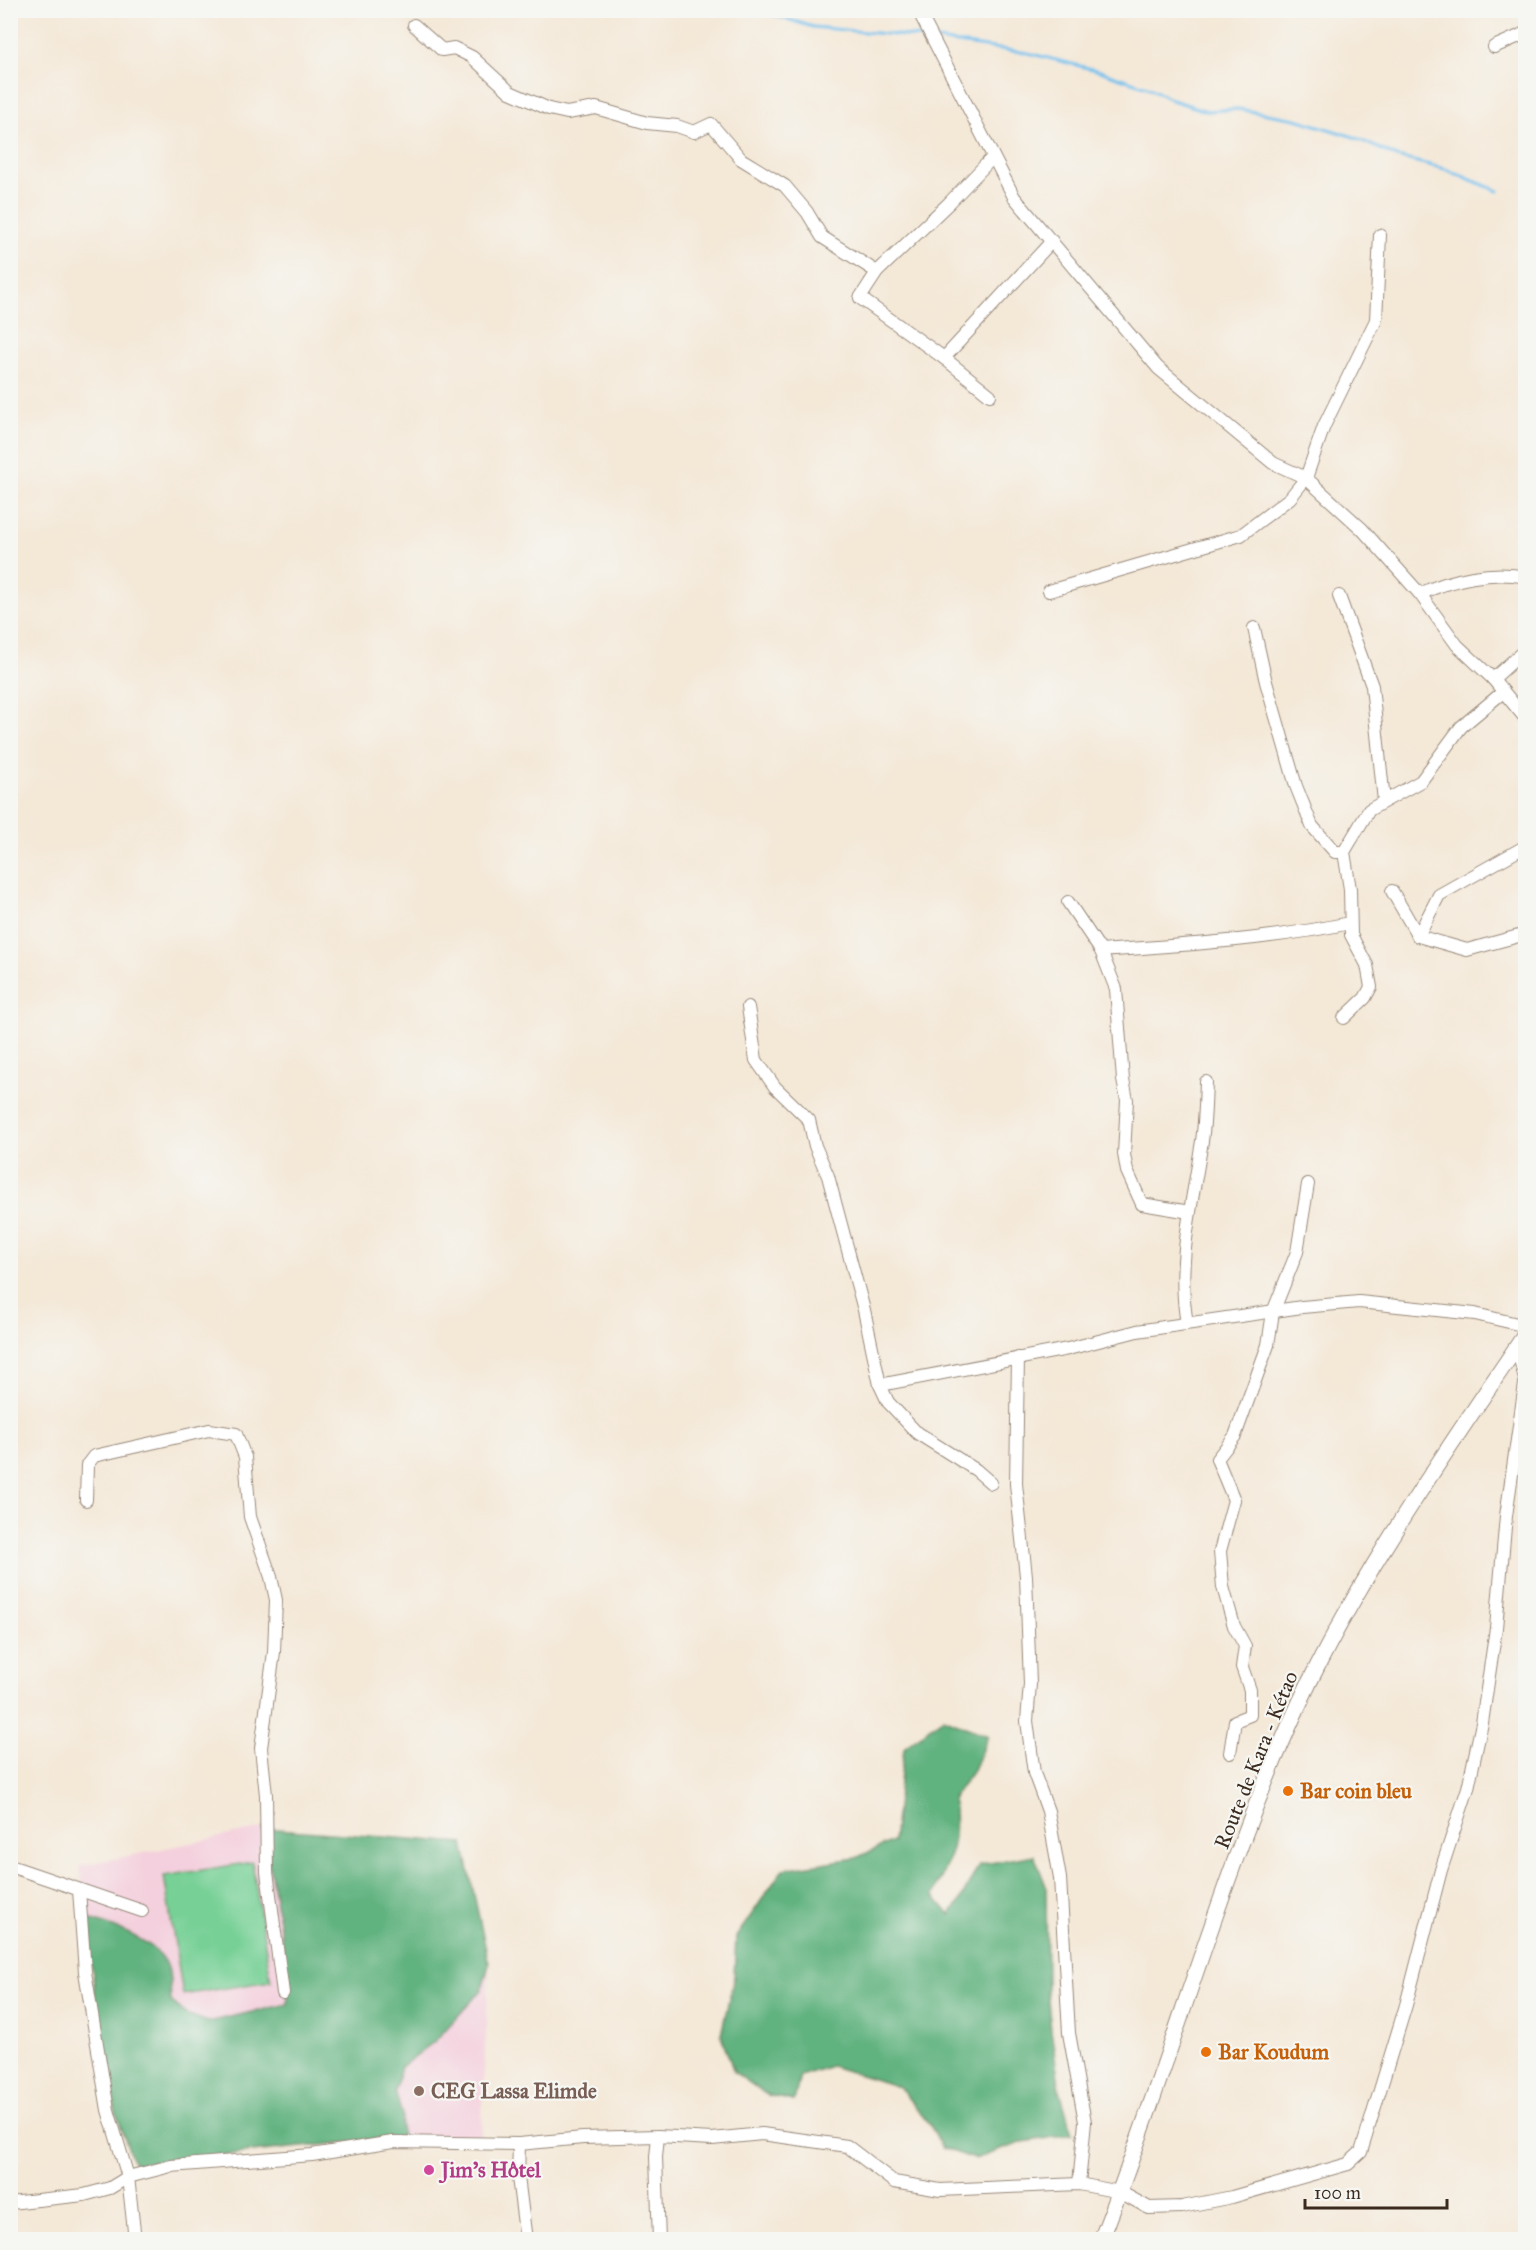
<svg xmlns="http://www.w3.org/2000/svg" width="1536" height="2250" font-family="'IM FELL Great Primer',serif">
<rect width="100%" height="100%" fill="#f6f6f2"/>
<filter id="ink" filterUnits="userSpaceOnUse"><feTurbulence type="fractalNoise" baseFrequency=".0167" numOctaves="2"/><feDisplacementMap in="SourceGraphic" scale="12" xChannelSelector="R" yChannelSelector="G"/><feConvolveMatrix kernelMatrix="1 2 1 2 8 2 1 2 1" color-interpolation-filters="sRGB"/></filter>
<filter id="wash" filterUnits="userSpaceOnUse"><feTurbulence type="fractalNoise" baseFrequency=".008" numOctaves="4" result="noise"/><feDisplacementMap in="SourceGraphic" scale="24" xChannelSelector="R" yChannelSelector="G"/><feGaussianBlur stdDeviation="1.35" result="paint"/><feColorMatrix in="noise" values="0 0 0 0 0 0 0 0 0 0 0 0 0 0 0 0 0 1.4 0 .05"/><feComposite in="paint" operator="in"/></filter>
<g filter="url(#wash)">
<rect width="100%" height="100%" fill="#f4e8d7"/>
<path fill="#f4cfdd" d="M263 1828 463 1843 489 1964 481 2137H401L134 2164 98 2019 80 1866Z"/>
<path fill="#77d096" stroke="#597d5a" stroke-width="1.5" d="M252 1862 271 1981 183 1995 164 1876Z"/>
<g fill="#61b27f" stroke="#4e6e4e" stroke-width="1.5">
<path d="M943 1718 988 1736 972 1772 953 1798C958 1844 952 1854 933 1895L950 1915 960 1901 979 1865 1034 1855 1046 1886 1047 1989 1051 2030 1060 2091 1072 2134 1024 2142 975 2159 942 2148 930 2125 899 2087 831 2066 800 2076 794 2101 767 2095 734 2072 721 2035 734 1977 736 1937 783 1869 856 1858 893 1841 904 1748Z"/>
<path d="M263 1828 463 1843 489 1964 482 1990 435 2041 401 2067 395 2091 402 2115 401 2137 134 2164 116 2113 98 2019 86 1918C110 1925 160 1941 168 1968 171 1978 170 1991 171 2001L186 2014 208 2022 288 2004 283 1945Z"/>
</g>
<g fill="none" stroke-linecap="round" stroke-linejoin="round">
<g stroke="#75c1ee" stroke-width="3">
<path d="M758 10 813 27 928 38"/>
<path d="M937 40 1028 53 1100 71 1150 88 1172 100 1207 111 1238 109 1296 119 1354 137 1397 157 1445 169 1498 191"/>
</g>
</g>
</g>
<g filter="url(#ink)">
<g fill="none" stroke-linecap="round" stroke-linejoin="round">
<defs>
<g id="minor">
<path d="M918 10 1014 197 1158 368 1273 463 1306 478 1362 529 1420 594 1457 645 1493 679 1526 719"/>
<path d="M414 25 442 50 454 48 472 57 510 92 549 109 567 113 596 108 647 123 677 126 694 132 711 124 741 159 785 186 807 212 822 237 877 272"/>
<path d="M1494 47 1526 33"/>
<path d="M944 358 1052 241"/>
<path d="M990 395 944 358 860 298 877 272 949 203 993 157"/>
<path d="M1049 591 1241 535 1290 498 1306 478 1324 426 1376 320 1380 235"/>
<path d="M1420 594C1451 579 1492 570 1526 577"/>
<path d="M1339 596 1372 686 1384 801"/>
<path d="M1254 628 1266 682 1296 786 1312 826 1335 852H1344"/>
<path d="M1493 679 1526 649"/>
<path d="M1392 891 1418 936 1467 950 1526 934"/>
<path d="M1068 902 1101 951 1116 989 1123 1080 1127 1100 1124 1154 1127 1171 1142 1204 1190 1212"/>
<path d="M1418 936 1439 895 1526 846"/>
<path d="M1101 951C1184 945 1268 940 1350 923"/>
<path d="M748 1007 756 1060 775 1087 809 1120 815 1146 828 1176 864 1310 880 1385 888 1402 917 1433 976 1470 991 1483"/>
<path d="M1344 1018 1365 998 1371 987 1367 965 1351 935 1350 889 1344 852 1369 810 1421 781 1461 727 1503 692"/>
<path d="M1187 1323C1176 1265 1192 1205 1201 1147 1205 1126 1205 1103 1206 1082"/>
<path d="M1517 1346 1526 1384"/>
<path d="M1018 1358 1016 1484 1026 1576 1030 1684 1027 1721 1034 1773 1048 1811 1060 1878 1069 2033 1085 2122 1079 2184"/>
<path d="M880 1385 1068 1349 1137 1331 1302 1307 1359 1302 1475 1314 1526 1326"/>
<path d="M86 1500 87 1465 94 1456 209 1430 236 1434 245 1457 250 1517 271 1577 276 1600 274 1652 261 1748 266 1795 267 1872 283 1993"/>
<path d="M1230 1753 1235 1721 1250 1715V1690L1242 1667 1245 1646 1234 1626 1223 1587 1220 1551 1234 1500 1217 1459 1235 1436 1268 1345 1273 1312 1297 1252 1308 1184"/>
<path d="M10 1866 142 1911"/>
<path d="M79 1890 85 1972 108 2110 128 2177 135 2240"/>
<path d="M658 2136 656 2157 659 2240"/>
<path d="M519 2144 518 2177 526 2240"/>
<path d="M10 2203 84 2195 110 2188 128 2177 171 2166 312 2155 393 2142 519 2144 583 2138 658 2136 712 2139 762 2134 847 2146 894 2182 940 2190 1079 2184 1120 2192 1149 2208 1182 2207 1232 2197 1348 2164 1361 2152 1366 2136 1406 2005 1441 1870 1468 1788 1482 1723 1496 1628 1506 1516 1525 1384"/>
</g>
<path id="major" d="M1101 2240C1174 2056 1224 1858 1310 1681 1370 1559 1450 1446 1526 1333"/>
</defs>
<use href="#minor" stroke="#98897a" stroke-width="14"/>
<use href="#major" stroke="#98897a" stroke-width="17"/>
<use href="#minor" stroke="#fff" stroke-width="12"/>
<use href="#major" stroke="#fff" stroke-width="15"/>
</g>
</g>
<g fill="#e8710a" stroke="#f6f6f2" stroke-width="2">
<circle cx="1288" cy="1791" r="6"/>
<circle cx="1206" cy="2052" r="6"/>
</g>
<circle fill="#8d6e63" stroke="#f6f6f2" stroke-width="2" cx="419" cy="2091" r="6"/>
<circle fill="#d1479c" stroke="#f6f6f2" stroke-width="2" cx="429" cy="2170" r="6"/>
<g text-anchor="middle" stroke-width="4.5" stroke-linejoin="round" paint-order="stroke">
<g font-size="21" fill="#3b2a1e" stroke="#f6f6f2">
<text transform="translate(1256 1760) rotate(-68)" y="7">Route de Kara - Kétao</text>
</g>
<g font-size="21" font-weight="bold" fill="#c56008" stroke="#f6f6f2" text-anchor="start">
<text x="1300" y="1798">Bar coin bleu</text>
<text x="1218" y="2059">Bar Koudum</text>
</g>
<g font-size="21" font-weight="bold" fill="#785e54" stroke="#f6f6f2" text-anchor="start">
<text x="431" y="2098">CEG Lassa Elimde</text>
</g>
<g font-size="21" font-weight="bold" fill="#b23c85" stroke="#f6f6f2" text-anchor="start">
<text x="441" y="2177">Jim's Hôtel</text>
</g>
</g>
<rect width="1536" height="2250" fill="none" stroke="#f6f6f2" stroke-width="36"/>
<path d="M1305 2199v9h142v-9" fill="none" stroke="#3b2a1e" stroke-width="3"/>
<text x="1314" y="2199" font-size="18" fill="#3b2a1e" stroke="#f6f6f2" stroke-width="4.5" paint-order="stroke">100 m</text>
</svg>
